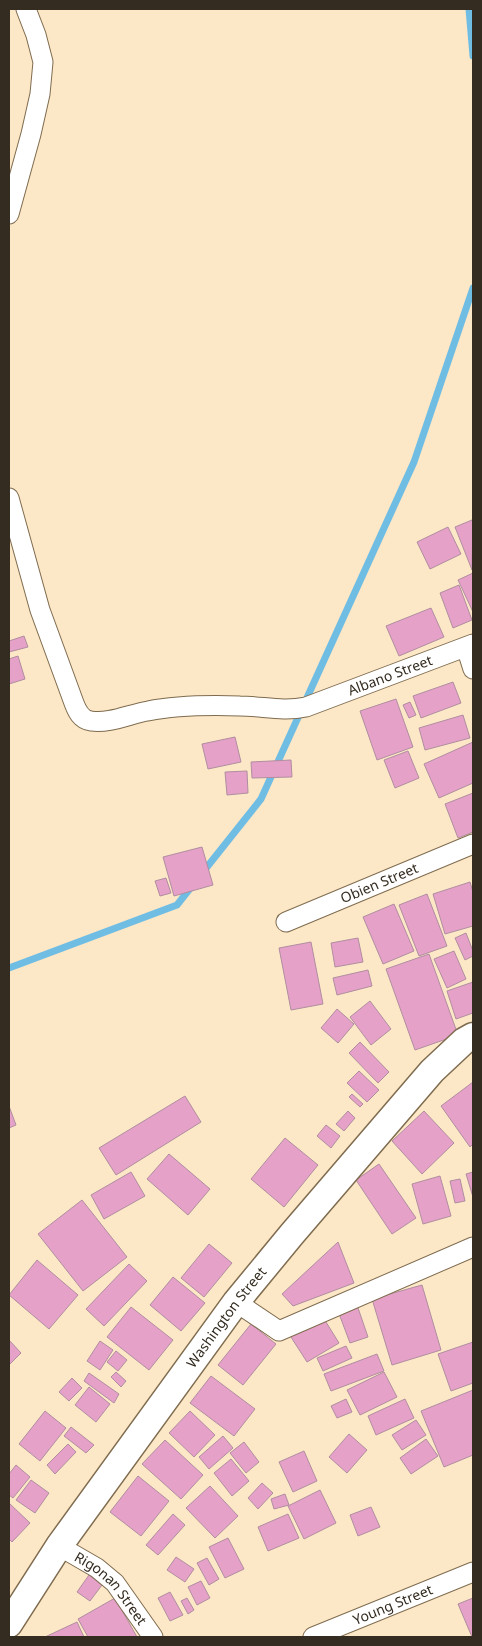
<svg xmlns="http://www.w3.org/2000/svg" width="482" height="1646" font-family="'Noto Sans',sans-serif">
<rect width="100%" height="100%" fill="#fce7c7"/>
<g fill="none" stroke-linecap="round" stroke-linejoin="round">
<g stroke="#70bde4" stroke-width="7">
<path d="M469 9 473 56"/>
<path d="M203 872 261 799 414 462 473 288"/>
<path d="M9 968 177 905 192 886"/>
</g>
</g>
<g fill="#e5a1c7" stroke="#b08ea0">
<path d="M472 520 473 523 472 570 455 527Z"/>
<path d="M448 527 461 554 430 569 417 542Z"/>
<path d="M473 573V612L458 580Z"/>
<path d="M459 585 472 620 453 628 440 593Z"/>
<path d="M431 608 444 637 399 656 386 626Z"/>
<path d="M24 636 28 647 9 652V641Z"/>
<path d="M18 656 25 679 9 684V659Z"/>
<path d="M453 682 461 703 421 718 413 696Z"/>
<path d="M396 699 413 747 377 760 360 711Z"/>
<path d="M410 702 416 715 409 718 403 705Z"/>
<path d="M463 715 470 738 425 750 419 728Z"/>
<path d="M235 737 241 762 208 769 202 744Z"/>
<path d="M473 742V783L439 798 424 764Z"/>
<path d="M408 751 419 778 395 788 384 760Z"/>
<path d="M291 760 292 777 252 778 251 762Z"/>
<path d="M247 771 248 793 227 795 225 772Z"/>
<path d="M473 793V832L458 838 445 804Z"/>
<path d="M202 847 213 885 174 896 163 857Z"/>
<path d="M166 878 171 893 160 896 155 881Z"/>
<path d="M470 882 473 892V926L445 934 433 894Z"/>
<path d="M427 894 447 946 419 956 399 905Z"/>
<path d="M394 904 414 951 383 964 363 917Z"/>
<path d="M466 933 473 951V956L465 960 455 938Z"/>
<path d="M358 938 363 962 335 967 331 943Z"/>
<path d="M311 942 323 1004 291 1010 279 948Z"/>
<path d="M454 951 466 979 447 988 434 959Z"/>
<path d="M429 954 458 1035 415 1050 386 969Z"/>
<path d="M368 970 372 986 337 995 333 978Z"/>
<path d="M473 982V1013L456 1019 447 991Z"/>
<path d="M370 1001 391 1029 371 1045 350 1017Z"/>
<path d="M337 1009 354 1024 338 1043 321 1028Z"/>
<path d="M360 1042 389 1072 378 1083 349 1053Z"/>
<path d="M359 1071 379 1090 367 1102 347 1083Z"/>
<path d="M473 1082V1144L470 1147 441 1106Z"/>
<path d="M352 1094 363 1104 360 1107 349 1097Z"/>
<path d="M185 1096 201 1122 116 1175 99 1148Z"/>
<path d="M9 1106 16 1125 9 1128Z"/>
<path d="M348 1111 355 1118 344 1131 336 1124Z"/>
<path d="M424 1111 454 1143 422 1174 392 1141Z"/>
<path d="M326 1125 340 1136 331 1148 317 1136Z"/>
<path d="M285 1138 318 1165 284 1207 251 1179Z"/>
<path d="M169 1154 210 1189 188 1215 147 1179Z"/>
<path d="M379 1164 416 1218 392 1234 356 1180Z"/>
<path d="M131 1172 145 1196 104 1219 91 1195Z"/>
<path d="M473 1172V1197L466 1174Z"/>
<path d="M440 1176 451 1216 423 1224 412 1184Z"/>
<path d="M460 1179 465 1201 455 1203 450 1181Z"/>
<path d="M82 1200 127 1257 83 1291 38 1234Z"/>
<path d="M338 1242 354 1283 293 1306 282 1294Z"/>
<path d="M209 1244 232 1263 204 1297 181 1278Z"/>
<path d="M37 1260 78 1295 49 1329 9 1295Z"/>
<path d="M129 1264 147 1281 104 1326 86 1309Z"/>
<path d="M173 1277 205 1303 181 1331 150 1305Z"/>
<path d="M422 1285 441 1350 392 1365 372 1299Z"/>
<path d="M357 1305 368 1337 350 1343 338 1311Z"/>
<path d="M131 1307 173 1340 149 1370 107 1337Z"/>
<path d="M321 1314 339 1343 307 1362 289 1334Z"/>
<path d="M251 1324 276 1344 243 1385 218 1365Z"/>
<path d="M9 1340 21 1353 9 1365Z"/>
<path d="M100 1341 113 1350 100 1370 87 1361Z"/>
<path d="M473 1342V1383L451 1391 438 1354Z"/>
<path d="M346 1346 352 1358 323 1371 317 1358Z"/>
<path d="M116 1351 127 1360 118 1371 107 1362Z"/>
<path d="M377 1354 384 1371 331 1391 324 1374Z"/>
<path d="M116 1372 126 1381 121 1387 111 1377Z"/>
<path d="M384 1372 397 1397 360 1415 347 1390Z"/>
<path d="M89 1373 119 1394 114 1403 84 1381Z"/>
<path d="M211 1376 255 1409 234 1436 190 1403Z"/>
<path d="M72 1378 82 1388 69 1401 59 1392Z"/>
<path d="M89 1387 110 1404 96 1422 75 1405Z"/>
<path d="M473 1390V1455L444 1467 421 1411Z"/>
<path d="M346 1399 352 1412 337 1418 331 1406Z"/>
<path d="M405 1399 414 1418 376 1435 368 1416Z"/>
<path d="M45 1411 66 1428 40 1461 19 1444Z"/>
<path d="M190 1411 215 1435 194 1457 169 1433Z"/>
<path d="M416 1420 426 1435 402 1450 392 1435Z"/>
<path d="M71 1427 94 1445 86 1453 64 1436Z"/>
<path d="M349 1434 367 1450 347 1473 329 1457Z"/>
<path d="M223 1436 233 1448 209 1469 199 1457Z"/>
<path d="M426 1439 438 1456 411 1474 400 1458Z"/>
<path d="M165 1440 203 1475 181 1499 142 1464Z"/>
<path d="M244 1442 259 1462 246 1473 230 1453Z"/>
<path d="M68 1444 76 1452 55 1474 47 1465Z"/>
<path d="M304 1451 317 1481 293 1492 279 1462Z"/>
<path d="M231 1459 249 1481 232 1496 214 1473Z"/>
<path d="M16 1465 30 1477 13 1498 9 1495V1474Z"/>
<path d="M138 1476 169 1501 141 1536 110 1512Z"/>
<path d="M31 1480 49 1493 35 1513 16 1500Z"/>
<path d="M262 1483 273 1493 258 1509 248 1498Z"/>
<path d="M210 1486 238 1516 215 1538 186 1508Z"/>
<path d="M320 1490 336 1523 304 1539 288 1506Z"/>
<path d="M285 1494 289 1505 274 1509 271 1499Z"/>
<path d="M9 1503 30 1523 12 1542 9 1539Z"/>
<path d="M371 1507 380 1527 358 1536 350 1515Z"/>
<path d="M173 1514 185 1525 158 1555 146 1545Z"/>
<path d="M288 1514 299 1538 268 1551 258 1527Z"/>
<path d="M228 1538 244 1569 225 1578 209 1547Z"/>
<path d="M176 1557 194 1569 185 1582 167 1570Z"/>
<path d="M207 1558 219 1579 209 1585 197 1563Z"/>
<path d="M89 1575 102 1585 90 1601 77 1592Z"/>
<path d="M201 1581 210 1598 197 1605 188 1587Z"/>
<path d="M170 1592 183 1615 170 1621 158 1598Z"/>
<path d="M115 1598 137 1637H88L78 1619Z"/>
<path d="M187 1598 194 1610 188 1614 181 1601Z"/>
<path d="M473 1598V1637H472L458 1604Z"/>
<path d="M77 1622 84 1637H45Z"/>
</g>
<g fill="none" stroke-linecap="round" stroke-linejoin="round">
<defs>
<g id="minor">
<path d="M9 214 31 134 40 94 43 62 36 35 26 9"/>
<path id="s1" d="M9 498 40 610 74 703C77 711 81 720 91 721 109 724 130 714 148 711 178 705 210 705 240 706 263 706 282 712 306 707L473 644"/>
<path d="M466 647 473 669"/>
<path id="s2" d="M286 922 473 844"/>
<path d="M236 1302 279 1331 473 1247"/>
<path id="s3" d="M59 1546 97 1568 115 1583 153 1637"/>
<path id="s4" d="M313 1637 473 1572"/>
</g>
<g id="secondary">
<path id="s5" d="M9 1624 59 1546 236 1302 292 1234 432 1071 464 1041 473 1036"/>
</g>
</defs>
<use href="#minor" stroke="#7f6c4f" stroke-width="21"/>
<use href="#secondary" stroke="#7f6c4f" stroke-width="29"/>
<use href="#minor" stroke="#fff" stroke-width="19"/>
<use href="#secondary" stroke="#fff" stroke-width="26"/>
</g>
<g text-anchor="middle" stroke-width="4.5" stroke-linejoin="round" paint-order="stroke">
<g font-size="14" fill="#342c20" stroke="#fce7c7">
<text dy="5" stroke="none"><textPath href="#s1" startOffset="548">Albano Street</textPath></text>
<text dy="5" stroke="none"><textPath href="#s2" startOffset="101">Obien Street</textPath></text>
<text dy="5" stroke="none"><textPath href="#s5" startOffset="376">Washington Street</textPath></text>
<text dy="5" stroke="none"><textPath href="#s3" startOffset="68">Rigonan Street</textPath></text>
<text dy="5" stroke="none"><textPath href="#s4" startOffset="86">Young Street</textPath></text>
</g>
</g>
<rect width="482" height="1646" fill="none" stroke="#342c20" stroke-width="20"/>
</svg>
